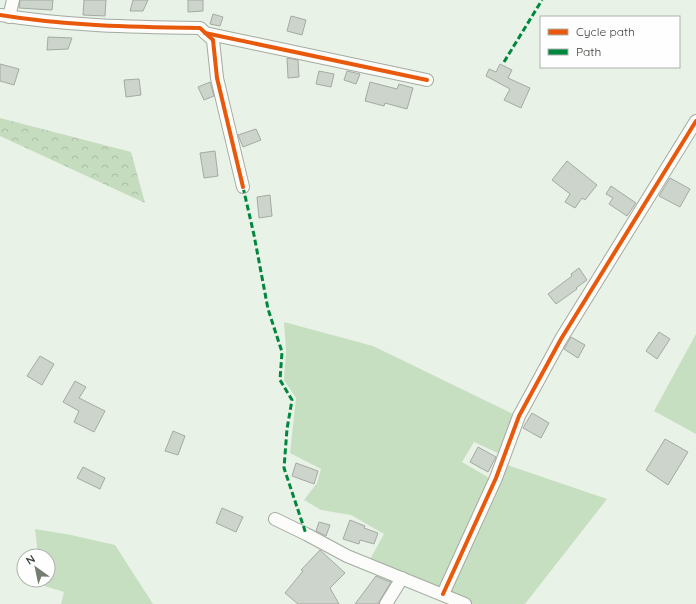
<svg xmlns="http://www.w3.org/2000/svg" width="696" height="604" font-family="Quicksand,sans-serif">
<defs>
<pattern id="forest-crowns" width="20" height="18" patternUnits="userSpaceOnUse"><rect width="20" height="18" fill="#c5ddbe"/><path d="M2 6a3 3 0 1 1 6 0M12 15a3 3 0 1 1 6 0" fill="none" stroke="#aabfa4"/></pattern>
</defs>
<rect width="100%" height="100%" fill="#e9f2e6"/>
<g fill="#c7dfc1">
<path d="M284 322 373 346 513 414 502 455 474 442 462 462 491 479 442 592 369 561 384 534 351 515 321 510 304 500 317 483 321 469 290 453 296 398 284 380 286 351Z"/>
<path d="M696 334V434L654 411Z"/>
<path d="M504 464 607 499 525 604H473L446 593Z"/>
<path d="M35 529 71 535 115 545 153 604H61L64 592 41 585 40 580H48V556H38Z"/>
</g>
<path fill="url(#forest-crowns)" d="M0 118 131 152 145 203 0 136Z"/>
<g fill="#cdd4cb" stroke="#a4aba2">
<path d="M20 0H53L52 10 19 8Z"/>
<path d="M84 0H106L105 16 83 15Z"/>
<path d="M133 0H148L143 11H130Z"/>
<path d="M188 0H203V11L188 12Z"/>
<path d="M213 14 223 17 220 26 210 24Z"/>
<path d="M291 16 306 20 302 35 287 31Z"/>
<path d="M48 37 72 38 68 49 47 50Z"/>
<path d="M287 58 298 60 299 77 288 78Z"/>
<path d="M0 64 19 69 14 85 0 81Z"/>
<path d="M500 64 512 70 508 78 530 88 521 108 504 100 510 89 486 76 489 69 496 72Z"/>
<path d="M319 71 334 74 331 87 316 84Z"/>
<path d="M347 71 360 74 356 84 344 80Z"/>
<path d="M139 79 141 95 126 97 124 80Z"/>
<path d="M210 82 214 96 204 100 198 87Z"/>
<path d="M370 82 397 89 399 84 413 88 407 109 385 103 384 106 365 101Z"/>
<path d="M256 129 261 140 243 147 238 135Z"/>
<path d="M215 151 218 176 204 178 200 153Z"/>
<path d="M567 161 597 185 585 200 582 198 575 208 565 202 570 194 552 180Z"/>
<path d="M670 178 690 189 680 207 659 196Z"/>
<path d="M611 186 636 203 627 216 609 204 613 198 606 194Z"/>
<path d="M270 195 272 216 259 218 257 197Z"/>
<path d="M579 268 587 280 576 288 577 289 556 304 548 294 572 276 571 274Z"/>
<path d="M659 332 670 339 657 359 646 351Z"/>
<path d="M571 337 585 345 578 358 564 349Z"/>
<path d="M40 356 54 364 42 385 27 376Z"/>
<path d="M75 381 86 387 79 398 105 411 94 432 74 422 79 411 63 402Z"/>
<path d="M532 413 549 423 541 438 523 428Z"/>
<path d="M173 431 185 436 178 455 165 451Z"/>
<path d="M665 439 688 452 668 485 646 470Z"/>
<path d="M478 447 496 457 488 472 470 462Z"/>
<path d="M296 463 318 471 314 484 292 476Z"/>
<path d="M83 467 105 478 100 489 77 478Z"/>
<path d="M222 508 243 517 236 532 216 523Z"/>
<path d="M350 520 365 526 364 528 378 533 374 544 360 540 359 544 343 539Z"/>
<path d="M319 522 330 525 326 536 316 531Z"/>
<path d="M320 550 345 573 330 588 339 604H298L285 593 303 571 301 570Z"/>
<path d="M376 576 385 580 391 582 379 602 378 604H355Z"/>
</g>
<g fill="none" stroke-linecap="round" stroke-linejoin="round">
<defs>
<g id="minor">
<path d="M0 15C66 26 133 27 200 28L213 40 217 78 243 187"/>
<path d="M9 17 13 0"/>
<path d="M205 33 427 80"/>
<path d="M275 519 306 534 347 556 465 604"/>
<path d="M443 594 496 478 519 416 561 339 696 121"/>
<path d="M386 604 402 578"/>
</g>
</defs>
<use href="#minor" stroke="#a3aaa1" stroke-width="14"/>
<use href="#minor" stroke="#fcfdfb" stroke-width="12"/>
<g stroke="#00873e" stroke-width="3" stroke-dasharray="6 3" stroke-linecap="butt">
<path d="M504 62 542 0"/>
<path d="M243 187 254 235 268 309 282 352 280 380 292 400 287 429 284 468 306 534"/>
</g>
<defs>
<g id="cycleway">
<path d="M0 15C66 26 133 27 200 28L213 40 217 78 243 187"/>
<path d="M205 33 427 80"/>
<path d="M443 594 496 478 519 416 561 339 696 121"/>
</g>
</defs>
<use href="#cycleway" stroke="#fefefe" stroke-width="6"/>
<use href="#cycleway" stroke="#e8590c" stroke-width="4"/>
</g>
<rect x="540" y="16" width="140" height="52" fill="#fefefe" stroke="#aeb1ad"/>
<rect x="548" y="29" width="20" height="6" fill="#e8590c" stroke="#aeb1ad"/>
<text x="576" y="36" font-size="12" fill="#363d34">Cycle path</text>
<rect x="548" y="49" width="20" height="6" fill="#00873e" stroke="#aeb1ad"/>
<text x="576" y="56" font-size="12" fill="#363d34">Path</text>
<g transform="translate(36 568) rotate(327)"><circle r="19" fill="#fefefe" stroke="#aeb1ad"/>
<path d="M0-3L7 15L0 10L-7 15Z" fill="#757c72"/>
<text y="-6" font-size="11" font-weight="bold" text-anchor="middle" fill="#363d34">N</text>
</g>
</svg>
